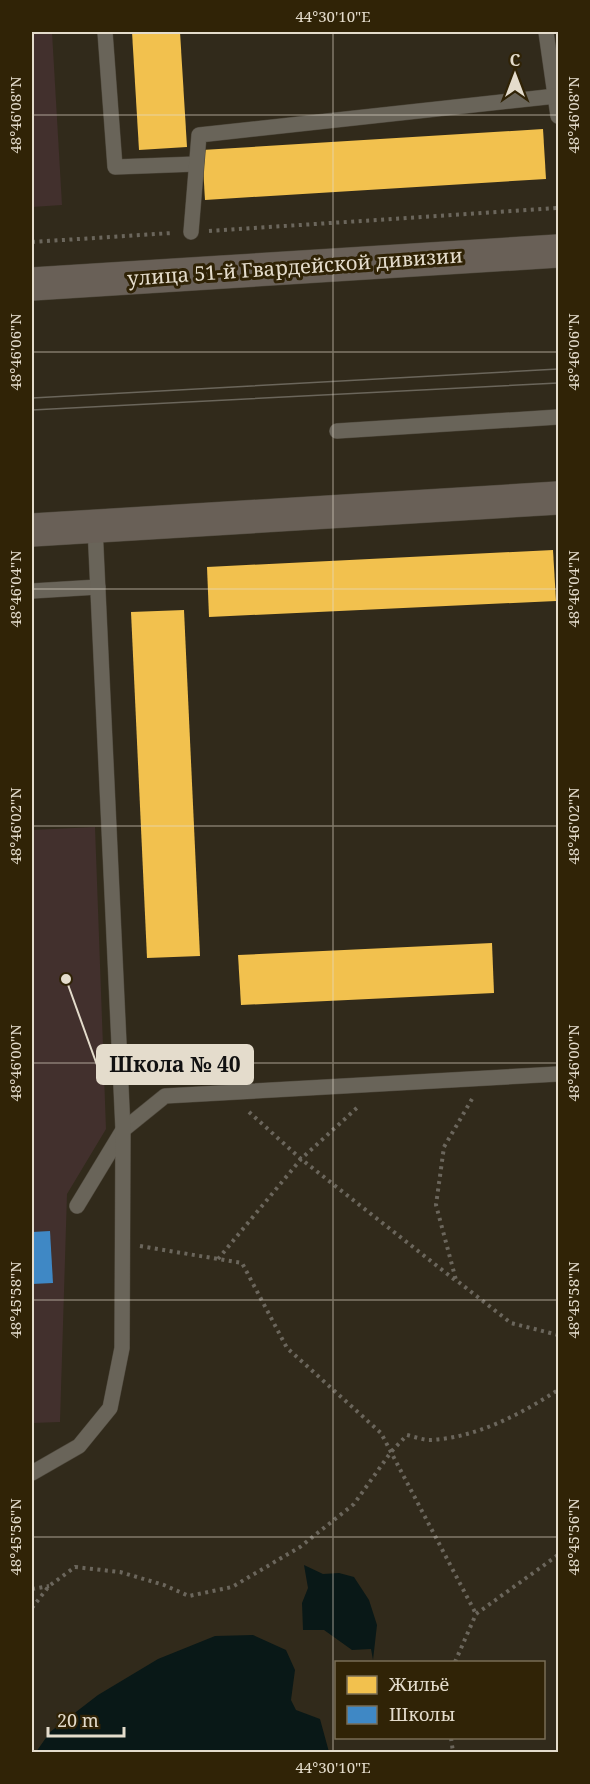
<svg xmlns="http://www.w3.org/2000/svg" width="590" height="1784" font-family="'Noto Serif',serif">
<rect width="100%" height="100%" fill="#312a1b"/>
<g fill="#42302d">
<path d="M32 32H52L62 205 32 207Z"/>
<path d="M95 827 106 1129 67 1194 60 1422 32 1423V830Z"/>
</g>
<g fill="#091817">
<path d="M304 1565 323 1574 339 1573 354 1577 369 1600 377 1625 373 1660 371 1649 352 1650 324 1630H303L302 1603 308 1588Z"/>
<path d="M253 1635 286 1650 295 1670 291 1700 296 1710 320 1719 329 1752H36L50 1732 98 1695 158 1659 215 1636Z"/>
</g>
<g fill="#f2c14e">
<path d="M132 32H180L187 147 139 150Z"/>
<path d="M543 129 546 179 205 200 202 150Z"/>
<path d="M553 550 556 601 209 617 207 567Z"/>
<path d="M184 610 200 956 147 958 131 612Z"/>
<path d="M492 943 494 993 241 1005 238 955Z"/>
</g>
<path fill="#3f88c5" d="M50 1231 53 1283 32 1284V1232Z"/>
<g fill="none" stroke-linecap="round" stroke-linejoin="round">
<defs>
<g id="lane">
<path d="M105 32 115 167 196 164"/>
<path d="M546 32 558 116"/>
<path d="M191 232 199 135 556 96"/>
<path d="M337 431 558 417"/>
<path d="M32 591 98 587"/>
<path d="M77 1206 123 1130 165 1096 558 1074"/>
<path d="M32 1473 79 1446 110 1408 122 1348 123 1130 95 527"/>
</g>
<g id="secondary">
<path d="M32 284 558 251"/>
<path d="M32 530 558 498"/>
</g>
</defs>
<use href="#lane" stroke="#4d473b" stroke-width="16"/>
<use href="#secondary" stroke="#4d473b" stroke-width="34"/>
<g stroke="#6b665c" stroke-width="4" stroke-dasharray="3 4.5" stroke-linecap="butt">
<path d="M209 231 558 208"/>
<path d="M32 242 172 233"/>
<path d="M472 1099 444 1147 436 1205 456 1280 511 1323 558 1335"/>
<path d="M249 1112 301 1159 455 1280"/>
<path d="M140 1246 242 1263 287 1348 381 1433 476 1614"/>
<path d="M218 1259 301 1159 359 1106"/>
<path d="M32 1589 49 1586"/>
<path d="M32 1608 49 1586 75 1567 120 1572 164 1585 189 1596 232 1587 300 1547 354 1504 391 1452 407 1435C415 1437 423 1440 430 1440 476 1438 521 1414 558 1390"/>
<path d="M455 1662 476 1614 558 1555"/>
<path d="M451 1738 453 1752"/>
</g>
<use href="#lane" stroke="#696459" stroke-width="15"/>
<use href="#secondary" stroke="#696057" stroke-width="33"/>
<g stroke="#6b665b" stroke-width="1.5">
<path d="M32 398 558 369"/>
<path d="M32 410 558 383"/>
</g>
</g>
<path fill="none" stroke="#e4dccc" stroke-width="1.5" stroke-opacity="0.45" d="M333 32V1752M32 115H558M32 352H558M32 589H558M32 826H558M32 1063H558M32 1300H558M32 1537H558"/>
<g text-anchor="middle" stroke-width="6" stroke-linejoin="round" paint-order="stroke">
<g font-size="20" fill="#e4dccc" stroke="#302306">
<text transform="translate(295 267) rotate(-4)" y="7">улица 51-й Гвардейской дивизии</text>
</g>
</g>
<path fill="none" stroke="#e4dccc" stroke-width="2" d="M66 979L97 1065"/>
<circle fill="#e4dccc" stroke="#302306" stroke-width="2" cx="66" cy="979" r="6"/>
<rect fill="#e4dccc" stroke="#e4dccc" stroke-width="2" x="97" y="1045" width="156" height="39" rx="6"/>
<g font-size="21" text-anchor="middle" font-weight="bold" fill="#111">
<text x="175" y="1072">Школа № 40</text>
</g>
<rect width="590" height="1784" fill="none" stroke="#302306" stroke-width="66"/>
<rect x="335" y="1661" width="210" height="78" fill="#302306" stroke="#786d55" stroke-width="1.5"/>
<rect x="347" y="1676" width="30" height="18" fill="#f2c14e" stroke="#786d55" stroke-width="1.5"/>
<text x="389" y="1691" font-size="18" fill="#e4dccc">Жильё</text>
<rect x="347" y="1706" width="30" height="18" fill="#3f88c5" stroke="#786d55" stroke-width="1.5"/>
<text x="389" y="1721" font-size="18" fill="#e4dccc">Школы</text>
<g transform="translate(515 75)" stroke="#302306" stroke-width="4.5" paint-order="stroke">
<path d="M0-4.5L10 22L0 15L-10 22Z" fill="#e4dccc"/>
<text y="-9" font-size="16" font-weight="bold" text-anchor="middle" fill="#e4dccc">С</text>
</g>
<path d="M48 1727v9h76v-9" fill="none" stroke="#e4dccc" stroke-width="3"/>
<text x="57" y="1727" font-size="18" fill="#e4dccc" stroke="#302306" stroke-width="4.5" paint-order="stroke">20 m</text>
<rect x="33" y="33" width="524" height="1718" fill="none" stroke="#e4dccc" stroke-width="2"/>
<g font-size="15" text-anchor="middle" fill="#e4dccc">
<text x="333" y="22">44°30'10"E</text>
<text transform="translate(16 115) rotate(-90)" y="5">48°46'08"N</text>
<text transform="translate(574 115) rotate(-90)" y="5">48°46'08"N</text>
<text transform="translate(16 352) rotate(-90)" y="5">48°46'06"N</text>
<text transform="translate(574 352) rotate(-90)" y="5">48°46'06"N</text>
<text transform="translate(16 589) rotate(-90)" y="5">48°46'04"N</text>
<text transform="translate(574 589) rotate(-90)" y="5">48°46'04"N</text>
<text transform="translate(16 826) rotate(-90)" y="5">48°46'02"N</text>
<text transform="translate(574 826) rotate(-90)" y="5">48°46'02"N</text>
<text transform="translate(16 1063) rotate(-90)" y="5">48°46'00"N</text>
<text transform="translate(574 1063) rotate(-90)" y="5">48°46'00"N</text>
<text transform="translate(16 1300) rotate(-90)" y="5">48°45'58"N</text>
<text transform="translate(574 1300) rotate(-90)" y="5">48°45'58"N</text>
<text transform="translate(16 1537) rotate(-90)" y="5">48°45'56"N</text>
<text transform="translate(574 1537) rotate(-90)" y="5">48°45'56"N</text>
<text x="333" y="1773">44°30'10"E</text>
</g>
</svg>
